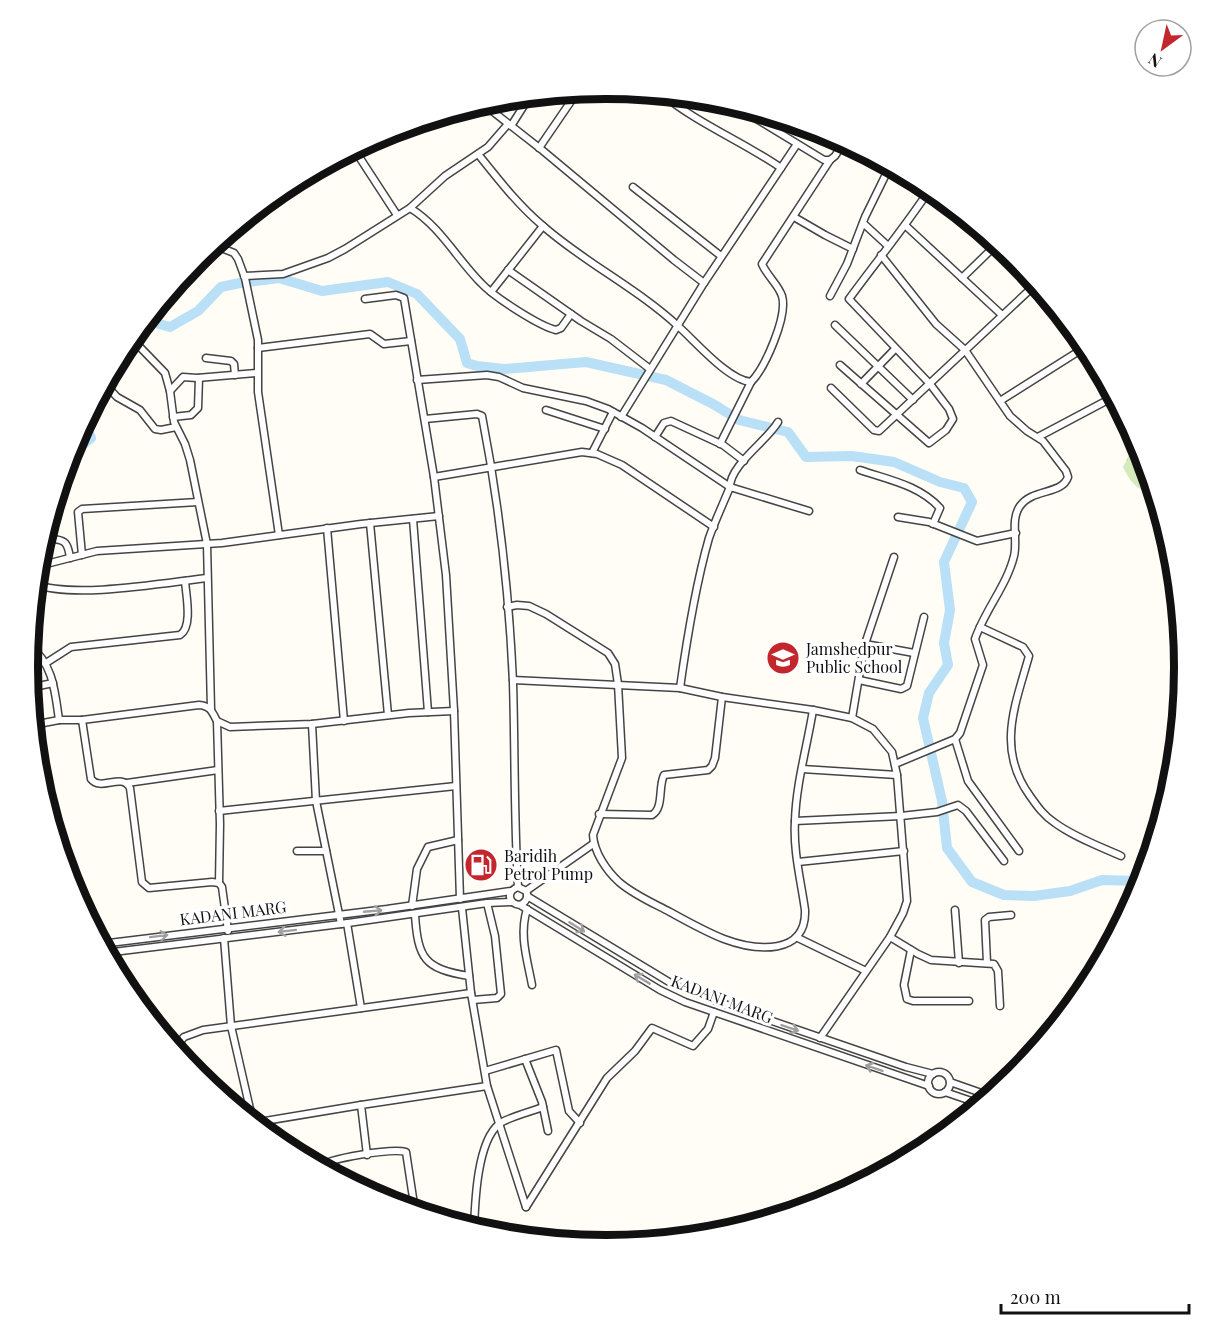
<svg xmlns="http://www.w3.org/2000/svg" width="1211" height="1334" font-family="'Playfair Display',serif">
<defs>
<pattern id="grass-tufts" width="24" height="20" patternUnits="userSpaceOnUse" patternTransform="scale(1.5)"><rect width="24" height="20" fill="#d5ebbd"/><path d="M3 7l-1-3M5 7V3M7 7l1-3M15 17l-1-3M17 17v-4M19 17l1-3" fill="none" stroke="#b6c8a1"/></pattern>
</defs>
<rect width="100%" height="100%" fill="#fffdf5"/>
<path fill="url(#grass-tufts)" d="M1137 440 1140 446 1154 492C1138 493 1129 480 1123 467Z"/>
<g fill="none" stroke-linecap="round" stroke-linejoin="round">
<g stroke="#b9e0f7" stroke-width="10">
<path d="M145 320 170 327 198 311 221 287 240 283 279 278 322 291 388 282 417 294 460 339 467 363 477 366 504 369 586 362 666 380 713 404 739 420 788 432 806 457 852 456 894 462 940 482 964 488 972 502 944 562 950 610 944 643 948 665 929 693 923 718 942 801 947 848 972 882 1004 895 1034 896 1070 891 1102 880 1138 881"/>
<path d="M68 456 91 438 84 421"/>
</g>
<defs>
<g id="minor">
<path d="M662 94C698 124 742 141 781 168"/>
<path d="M482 103 542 150 674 260 704 283"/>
<path d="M732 104 824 160H830L835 156 844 142"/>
<path d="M511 126 530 96"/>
<path d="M539 148 578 91"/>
<path d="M354 149 397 215"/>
<path d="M478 154C498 179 518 205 543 226 585 263 637 288 679 327 696 342 728 380 751 382 765 368 788 316 782 296 778 284 767 276 762 264L830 160"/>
<path d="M633 187 721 256"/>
<path d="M410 208 445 176 488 147 508 124"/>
<path d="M794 217 825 235 853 249"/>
<path d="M863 223 888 246"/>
<path d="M906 226 1002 315"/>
<path d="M210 247H219L234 253 238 259 245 278 258 340V392L279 535"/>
<path d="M881 255 936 324 965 350 1010 416 1027 431 1043 441 1066 471 1068 477C1062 495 1033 488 1020 506 1010 520 1018 540 1014 556 1007 585 985 610 975 639L983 665 960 733 955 739 895 764"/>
<path d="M508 270 581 321 611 339 650 369"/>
<path d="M244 276 283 274 328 258 345 249 410 208C440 226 457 259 481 283 494 297 539 326 556 330L561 328 571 314"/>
<path d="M962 278 997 244"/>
<path d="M491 292 543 226"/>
<path d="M830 296 847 264 865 217 890 166"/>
<path d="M365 299 396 295 404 298 434 477 446 575 454 711 460 899"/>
<path d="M835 325 913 400"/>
<path d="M126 343H136L165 373 170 391 174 422 185 444 190 460 207 544 211 709"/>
<path d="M258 348 370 334 384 344 411 341"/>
<path d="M206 358 231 361 234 364 235 375"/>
<path d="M840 365 929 443 946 430 953 419 949 409 930 384 849 299C876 262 905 227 930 189"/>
<path d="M417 380 487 375 499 377 523 388 586 401 608 409 642 428 730 487 809 511"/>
<path d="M104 383 117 397 140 410 155 429 161 430 176 427"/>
<path d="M861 384 895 349"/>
<path d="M831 388 874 430 879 431 1036 284"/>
<path d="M170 391 183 377 197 378 257 373"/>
<path d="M1000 401 1087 346"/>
<path d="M546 410 605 429"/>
<path d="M173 417 191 415 198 408 199 378"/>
<path d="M621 417 704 283 797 144"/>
<path d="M425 419 477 414 482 416C499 503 509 593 513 682 515 751 514 819 518 887"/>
<path d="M655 437 664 423 671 421 723 445 744 461"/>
<path d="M1038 437 1104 402 1115 399"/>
<path d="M720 444 751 382"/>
<path d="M592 453 613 412"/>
<path d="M860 470C889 480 919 485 940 508L933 524"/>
<path d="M434 477 582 452 597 454 622 465 714 527"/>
<path d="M898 517 929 522 977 541 1016 533"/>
<path d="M413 519 428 712"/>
<path d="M370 523 388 715"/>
<path d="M327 528 344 721"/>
<path d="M44 536C61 543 67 535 70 558"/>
<path d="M82 555 78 512 82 509 198 502"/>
<path d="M37 561 50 563 97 551 222 543 361 524 439 516"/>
<path d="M35 584C74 599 163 583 207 578"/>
<path d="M507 607 517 605 529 606 546 614 608 653 615 664 618 684 622 758 593 835C594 852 606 870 619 882 634 895 653 903 670 912 688 922 706 932 724 939 756 951 807 956 805 910 801 881 793 851 795 821 796 784 807 747 813 710"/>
<path d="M980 627 1023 647 1029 656C1015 706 996 749 1030 796 1037 806 1044 816 1055 823 1074 837 1099 846 1121 856"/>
<path d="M865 644 914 653"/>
<path d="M29 645C53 663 55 691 59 720"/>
<path d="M46 663 71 647 180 635C193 627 186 595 185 581"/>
<path d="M513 680 680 688 722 697 813 710 852 718 873 729 892 752 897 775 907 901 903 913 890 937 820 1038"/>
<path d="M859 680 901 689 907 686 924 617"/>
<path d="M29 688 53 683"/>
<path d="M680 688C687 638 695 587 709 538 715 521 723 504 730 487 730 465 767 441 778 422"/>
<path d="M852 718 864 647 894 557"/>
<path d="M82 720 91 779C101 792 122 772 130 788L142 882 149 888 212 882 219 883 222 887 228 931"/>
<path d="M217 721 220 824 219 883"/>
<path d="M312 724 316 801 341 924"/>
<path d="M33 725 59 720H82L199 705C211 706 212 712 217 721L230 727 312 724 409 713 454 711"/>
<path d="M955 739 968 781 1019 851"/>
<path d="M802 769 897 775"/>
<path d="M127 783 218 770"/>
<path d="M219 811 456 786"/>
<path d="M599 814 652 815C664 808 658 787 664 775L708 770 712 766 715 758 722 697"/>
<path d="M795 821 901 816 937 812 958 805 966 811 1004 861"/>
<path d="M297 851H326"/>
<path d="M798 862 904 851"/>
<path d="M526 891 593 844"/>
<path d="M527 896 674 985 746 1012 906 1067 933 1074"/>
<path d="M520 905C526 902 529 897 526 891L518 887C506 891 508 904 520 905L660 990 685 1002 929 1086"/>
<path d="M412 906 417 869 428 847 458 840"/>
<path d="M462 908 471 993 487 1086 526 1207"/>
<path d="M527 909C519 935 527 958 532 985"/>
<path d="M955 910 959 963"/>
<path d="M415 915C418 958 424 969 469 976"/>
<path d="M347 923 361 1008"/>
<path d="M890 937 918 954 931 960 994 964 998 971 1000 1006"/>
<path d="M224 938 231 1026 253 1122"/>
<path d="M798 938 866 971"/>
<path d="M101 944 387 909 511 891"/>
<path d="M911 950 904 985 907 999 913 1001H969"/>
<path d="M105 953 341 924 487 903 512 902"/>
<path d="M987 963 985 920 989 917 1011 915"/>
<path d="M473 1000 497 998 501 994 495 936 487 903"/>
<path d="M174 1049 184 1037 203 1030 471 993"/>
<path d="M525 1059 542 1102 548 1131"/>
<path d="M485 1071 556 1050 569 1111 580 1123"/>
<circle cx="939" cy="1083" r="11"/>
<path d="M950 1082 990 1096"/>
<path d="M945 1092 980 1104"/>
<path d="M253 1123 361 1105"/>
<path d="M367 1155 361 1105 487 1086"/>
<path d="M319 1167C328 1158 393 1148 406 1152L415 1211"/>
<path d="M526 1207 607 1078 635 1051 652 1028 693 1046 708 1029 714 1012"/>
<path d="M474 1229C475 1202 477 1142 499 1124 506 1118 533 1111 543 1107"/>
</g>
</defs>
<use href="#minor" stroke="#444" stroke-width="9"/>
<use href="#minor" stroke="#fff" stroke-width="6"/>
</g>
<defs><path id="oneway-shaft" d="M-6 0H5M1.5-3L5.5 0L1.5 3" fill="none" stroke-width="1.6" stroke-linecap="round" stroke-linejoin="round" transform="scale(1.5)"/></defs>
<g stroke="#a0a0a0">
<use href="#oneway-shaft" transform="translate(373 911) rotate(-5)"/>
<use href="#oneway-shaft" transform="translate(577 927) rotate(32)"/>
<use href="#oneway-shaft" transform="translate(287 931) rotate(173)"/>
<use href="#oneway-shaft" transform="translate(159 936) rotate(-7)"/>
<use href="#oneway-shaft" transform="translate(642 979) rotate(-149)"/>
<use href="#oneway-shaft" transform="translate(790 1028) rotate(19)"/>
<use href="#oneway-shaft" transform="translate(874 1068) rotate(-161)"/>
</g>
<defs>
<symbol id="school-disc" viewBox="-11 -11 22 22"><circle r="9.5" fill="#c4262e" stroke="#fff"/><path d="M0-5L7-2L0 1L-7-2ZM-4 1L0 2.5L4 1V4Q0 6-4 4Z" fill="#fff"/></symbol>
<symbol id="fuel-disc" viewBox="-11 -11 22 22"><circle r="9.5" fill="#c4262e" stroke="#fff"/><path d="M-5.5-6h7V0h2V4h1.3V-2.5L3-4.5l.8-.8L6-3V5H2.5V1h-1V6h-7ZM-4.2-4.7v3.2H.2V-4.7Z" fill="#fff"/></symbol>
</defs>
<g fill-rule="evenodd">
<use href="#school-disc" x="764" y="639" width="38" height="38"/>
<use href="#fuel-disc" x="462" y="846" width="38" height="38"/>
</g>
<g text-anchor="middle" stroke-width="6" stroke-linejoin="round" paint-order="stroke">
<g font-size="16" fill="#111" stroke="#fff" text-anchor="start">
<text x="806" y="655">Jamshedpur<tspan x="806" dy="18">Public School</tspan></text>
<text x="504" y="862">Baridih<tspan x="504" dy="18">Petrol Pump</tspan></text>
</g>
<g font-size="16" fill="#111" stroke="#fff">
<text transform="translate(233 913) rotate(-7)" y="6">KADANI MARG</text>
<text transform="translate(722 999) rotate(21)" y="6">KADANI MARG</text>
</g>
</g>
<path d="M0 0H1211V1334H0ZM38 667a568 568 0 1 1 1136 0a568 568 0 1 1-1136 0Z" fill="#fff" fill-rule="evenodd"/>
<path fill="none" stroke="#111" stroke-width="8" d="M38 667a568 568 0 1 1 1136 0a568 568 0 1 1-1136 0Z"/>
<g transform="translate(1163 48) rotate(213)"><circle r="28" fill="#ffffff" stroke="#a0a0a0" stroke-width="1.5"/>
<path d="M0-4.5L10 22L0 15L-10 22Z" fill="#c4262e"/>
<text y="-9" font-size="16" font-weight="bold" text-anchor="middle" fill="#111111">N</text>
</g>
<path d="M1001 1304v9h188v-9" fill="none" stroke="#111111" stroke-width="3"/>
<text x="1010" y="1304" font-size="18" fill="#111111" stroke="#ffffff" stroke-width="4.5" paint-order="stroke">200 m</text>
</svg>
